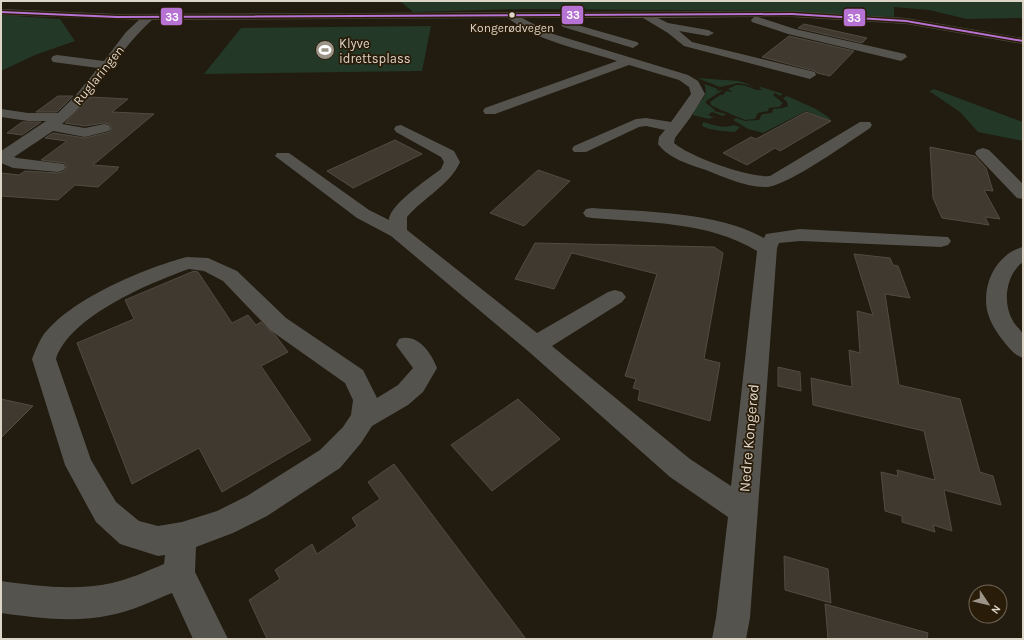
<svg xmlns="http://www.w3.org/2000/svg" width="1024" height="640" font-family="Karla,sans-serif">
<rect width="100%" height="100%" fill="#211b10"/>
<g fill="#233826">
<path d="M400 1H1023V18L967 19 929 10 894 7V17L782 11 523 9 413 12Z"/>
<path d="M1 15 60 19 75 41 35 55 1 71Z"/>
<path d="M431 26 422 71 204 74 241 28Z"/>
<path d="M697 78 739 81 754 86 738 83 720 87Z"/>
<path d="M704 84 718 89 716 91 723 90 706 101V103L715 110 714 111 726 114 723 116 712 112 708 115 714 117 709 119 693 115C695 103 711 98 704 84Z"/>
<path d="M736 85C750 84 751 91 764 90L758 88 761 87 783 94 780 96 775 93 773 95 783 103 779 107 769 108 768 111 758 113 755 119 745 120 712 106 710 102 720 95H723L726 91 733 92 728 89Z"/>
<path d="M934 89 1023 122V141L978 132 960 112 929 91Z"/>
<path d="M787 96 816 109 831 119 829 120 806 111 763 133 748 129 733 120 736 118 745 121 759 120 762 114 772 113 773 109 783 108 788 106 787 102 783 98Z"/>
<path d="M703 122C713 125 725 129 734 125L740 127 735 132C725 131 712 131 702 126Z"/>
</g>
<g fill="#403930" stroke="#514b42">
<path d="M804 24 867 38 862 43 798 28Z"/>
<path d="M789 36 854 51 830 76 817 73 815 71 762 57Z"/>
<path d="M58 96H73L57 112H36Z"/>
<path d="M90 97 128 99 112 112 154 114 93 165 119 167 117 169H118L98 187 75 185 58 200 1 196V173L19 175 25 171 58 173 65 171 67 166 64 163 41 160 67 141 45 138 53 133 85 138 110 132 112 127 109 124 104 123 85 126 65 123Z"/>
<path d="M806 112 831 121 780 151 775 148 747 165 723 153 751 137 756 139Z"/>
<path d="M22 122H41L22 135 7 133Z"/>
<path d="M395 140 422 154 353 188 327 171Z"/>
<path d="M930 147 975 156 986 168 993 191 984 190 1000 219 985 217 989 225 942 218 933 198Z"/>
<path d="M538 170 570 181 524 226 490 213Z"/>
<path d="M535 243 714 247 723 253 704 359 720 363 710 421 638 400 640 390 633 388 636 379 625 376 657 274 572 253V252L554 289 515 279Z"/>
<path d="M854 254 890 258 893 265 898 266 910 298 885 294 899 385 960 399 980 472 993 476 1001 505 944 490 952 531 933 525 935 532 902 522V516L885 511 881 472 898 476 897 470 935 480 924 431 813 405 811 378 852 387 849 350 860 353 857 311 873 315Z"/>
<path d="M194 271 198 272 232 323 248 315 256 325 261 322 276 336 288 352 261 366 311 440 222 492 199 448 132 484 77 343 134 319 125 300Z"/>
<path d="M778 367 800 372 801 391 778 386Z"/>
<path d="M1 399 33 406 1 438Z"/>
<path d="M518 399 560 439 492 491 451 445Z"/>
<path d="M394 464 526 639H267L249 600 280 579 275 570 312 544 317 554 357 526 352 518 380 499 368 482Z"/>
<path d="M784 556 828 569 831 603 785 590Z"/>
<path d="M825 604 928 633 927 639H828Z"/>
</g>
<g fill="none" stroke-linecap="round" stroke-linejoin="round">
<g fill="#55534d" fill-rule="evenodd">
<path d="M1 9 117 14 792 11 906 18 1023 38V44L906 24 792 17H758L795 29 905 54 907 57 901 61 788 34 752 22 751 20 754 17 658 18 668 23 708 30 714 33 708 36 679 31 692 42 815 72 816 75 810 79 684 46 668 33 643 18H522L553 34 688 75 698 81 705 94 690 118 675 138 674 143C690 157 749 178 770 176L860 122H870L872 125 870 128C849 142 789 185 767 187 747 188 724 177 706 170 690 165 668 158 658 144L659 137 665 130 646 126 639 127 586 152H574L572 149 574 146 636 119 646 118 671 122 691 94 689 87 679 80 629 65 495 114H485L483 111 485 108 617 61C581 49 538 42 508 18L152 20C117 51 98 94 62 124L85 128 104 124 109 125 111 128 109 131 85 137 53 131 14 157 17 158 64 164 66 167 64 170 58 172 13 168 1 163V151L46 121H28L1 117V109L28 113H58L76 95 98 68 53 62 51 59 53 56 57 55 104 61 126 32 139 20 1 15Z"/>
<path d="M567 22 637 42 639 44 633 48 563 27 561 25Z"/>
<path d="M401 125 454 151 460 162C450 185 423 198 407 217V230L537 333 608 292 615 290 622 292 626 297 622 302 552 346 690 459 731 486 757 251C708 221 647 223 592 218L586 217 583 213 586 209 592 208C646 212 715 211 764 238L766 234 800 229 948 237 951 241 948 245 941 247 800 241 779 243 777 248 750 618 746 639H712L716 618 728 517 670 477 528 351 391 236 357 218 275 156 277 153H289L369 210 389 220C389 205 429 178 441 169L444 162 441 157 396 132 394 129 396 126Z"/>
<path d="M983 148 989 150 1023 184V199L1017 198 977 156 975 153 977 150Z"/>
<path d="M1023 247V262C1006 274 1002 303 1013 321 1015 325 1020 329 1022 333 1024 339 1023 351 1023 358 1014 355 1011 350 1005 343 997 333 990 323 987 310 982 284 996 254 1023 247Z"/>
<path d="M187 257 208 258 237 271 286 318 363 370 377 398 398 385 413 368 396 345 399 339C417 333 431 352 437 368L423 392 408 405 372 426 361 443 340 468 267 516 233 533 196 547 195 572 228 639H193L172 593C152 601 132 611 111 615 75 623 37 618 1 613V581C37 586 75 591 112 583 130 579 147 571 164 564L165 555 158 556 120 544 96 522 65 465 32 359C35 351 38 344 42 337 68 300 144 268 187 257ZM189 269 204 271 223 281 270 330 345 383 353 400 351 415 343 427 320 450 247 496 217 511 182 522 158 526 139 521 116 502 91 460 56 359C69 317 149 283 189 269Z"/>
</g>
<defs>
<path id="bus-1" d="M1 11 117 16 792 13 906 20 1023 40V42L906 22 792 15 117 18 1 13Z"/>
</defs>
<use href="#bus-1" stroke="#291c08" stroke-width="3"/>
<use href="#bus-1" fill="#b673d3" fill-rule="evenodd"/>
</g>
<defs>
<symbol id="stadium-disc" viewBox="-11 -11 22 22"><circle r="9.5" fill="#9c9488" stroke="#291c08"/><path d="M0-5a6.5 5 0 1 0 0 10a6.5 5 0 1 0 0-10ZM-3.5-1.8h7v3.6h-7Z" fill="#fff"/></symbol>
</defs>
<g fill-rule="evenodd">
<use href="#stadium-disc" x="314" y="39" width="22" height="22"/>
</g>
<circle fill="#ded5c9" stroke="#291c08" stroke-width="1.5" cx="512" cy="15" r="3.5"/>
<g text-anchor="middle" stroke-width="3.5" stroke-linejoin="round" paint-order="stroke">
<g font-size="12" fill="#ded5c9" stroke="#291c08">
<text x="512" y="32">Kongerødvegen</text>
</g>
<g font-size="13" fill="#ded5c9" stroke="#291c08" text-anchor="start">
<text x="339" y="48">Klyve<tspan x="339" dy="15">idrettsplass</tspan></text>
</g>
<g font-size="13" fill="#ded5c9" stroke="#291c08">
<text transform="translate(98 75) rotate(-51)" y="5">Ruglaringen</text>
</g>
<g font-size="15" fill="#ded5c9" stroke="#291c08">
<text transform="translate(749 438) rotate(-85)" y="5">Nedre Kongerød</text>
</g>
</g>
<g stroke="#291c08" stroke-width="1.5">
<rect x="561" y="5" width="23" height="20" rx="4" fill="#b673d3"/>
<rect x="160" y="7" width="23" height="19" rx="4" fill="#b673d3"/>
<rect x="843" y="8" width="23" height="19" rx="4" fill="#b673d3"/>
</g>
<g font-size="11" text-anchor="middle" font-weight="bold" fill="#fff">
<text x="573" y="19">33</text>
<text x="172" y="21">33</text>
<text x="854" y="22">33</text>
</g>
<rect width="1024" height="640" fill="none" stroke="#ded5c9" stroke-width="4"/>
<g transform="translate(988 604) rotate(125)"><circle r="19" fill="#291c08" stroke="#716655"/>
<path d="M0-3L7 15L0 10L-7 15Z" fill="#9c9488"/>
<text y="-6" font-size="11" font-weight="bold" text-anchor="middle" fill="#ded5c9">N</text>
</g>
</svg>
